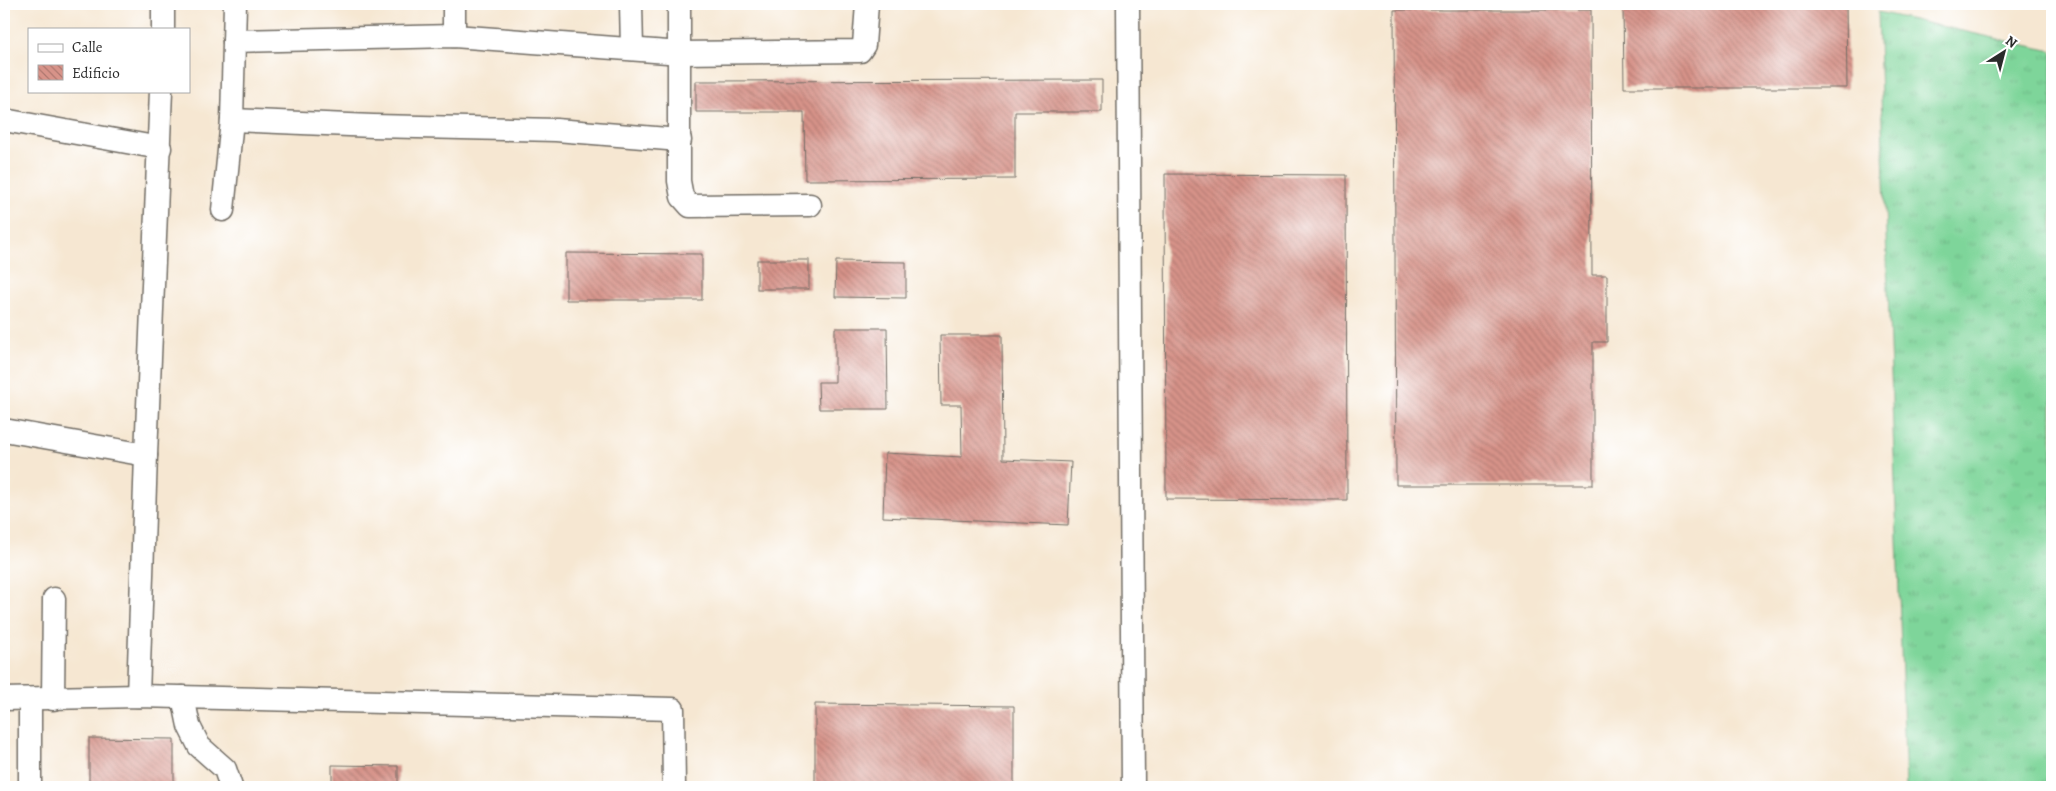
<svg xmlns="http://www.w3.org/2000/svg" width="2056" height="791" font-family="Alegreya,serif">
<defs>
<pattern id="grass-tufts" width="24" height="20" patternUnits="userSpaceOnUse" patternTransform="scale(1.25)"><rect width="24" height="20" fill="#7ed59a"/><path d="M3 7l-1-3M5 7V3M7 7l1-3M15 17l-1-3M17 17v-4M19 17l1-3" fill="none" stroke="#6db785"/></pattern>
<pattern id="building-back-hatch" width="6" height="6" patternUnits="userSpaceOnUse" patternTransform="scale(1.25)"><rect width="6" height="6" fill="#d79389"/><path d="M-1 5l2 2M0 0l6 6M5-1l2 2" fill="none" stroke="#af7870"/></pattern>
</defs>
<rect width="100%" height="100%" fill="#fff"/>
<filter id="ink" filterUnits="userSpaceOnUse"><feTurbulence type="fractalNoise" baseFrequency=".02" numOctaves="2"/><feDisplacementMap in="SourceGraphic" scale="10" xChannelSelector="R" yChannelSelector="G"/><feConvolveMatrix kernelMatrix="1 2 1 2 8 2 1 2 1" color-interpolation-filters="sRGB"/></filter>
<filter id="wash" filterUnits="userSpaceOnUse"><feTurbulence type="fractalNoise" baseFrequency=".0096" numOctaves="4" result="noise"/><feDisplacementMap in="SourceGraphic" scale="20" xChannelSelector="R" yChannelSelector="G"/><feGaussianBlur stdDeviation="1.12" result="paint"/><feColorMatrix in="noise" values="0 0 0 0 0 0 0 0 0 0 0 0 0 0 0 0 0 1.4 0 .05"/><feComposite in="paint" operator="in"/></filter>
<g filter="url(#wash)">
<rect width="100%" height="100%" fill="#f6e7d2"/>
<path fill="url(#grass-tufts)" stroke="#548062" d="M1878 12 2052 51V787H1906Z"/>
<g id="blocks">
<g fill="url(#building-back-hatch)">
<path d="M1623 4H1846L1847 88H1624Z"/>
<path d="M1394 10H1591L1592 275H1607V342H1593V485H1396Z"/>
<path d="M1102 80V112H1015V179L805 180 804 112H696V81Z"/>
<path d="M1165 174 1346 175 1347 500 1166 499Z"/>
<path d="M566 253 702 254V300H566Z"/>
<rect x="757" y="260" width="52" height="29"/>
<path d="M836 261 906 262V298L835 297Z"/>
<path d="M835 328H887L888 409H819L818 382H835Z"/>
<path d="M940 335H1002L1003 459 1071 462 1068 525 883 517 885 453 962 457 961 405H941Z"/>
<path d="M815 704 1014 706V787L815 786Z"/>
<path d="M89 738 174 739V787H89Z"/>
<path d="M332 765 398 766V787H332Z"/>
</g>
</g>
</g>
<g filter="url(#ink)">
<use href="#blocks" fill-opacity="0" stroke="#726d65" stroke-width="1"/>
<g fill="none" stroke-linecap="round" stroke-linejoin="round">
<defs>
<g id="minor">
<path d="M631 4 632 49"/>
<path d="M679 4V181L682 197 690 206 810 205"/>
<path d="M1128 4 1133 787"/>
<path d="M163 29V4"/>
<path d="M454 36V4"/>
<path d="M234 41 454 36 681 53 860 51 864 45 867 4"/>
<path d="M4 120 160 148"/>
<path d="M232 120 373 126 556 130 680 140"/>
<path d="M223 210 232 120 235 4"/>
<path d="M4 430 146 455"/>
<path d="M138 696 146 455 161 91"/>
<path d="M183 697 189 726 199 746 225 769 231 787"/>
<path d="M4 699 138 696 673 709 674 787"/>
<path d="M30 699V787"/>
<path d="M53 699 54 599"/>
</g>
</defs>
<use href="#minor" stroke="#726d65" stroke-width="25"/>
<use href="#minor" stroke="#fff" stroke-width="22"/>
</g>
</g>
<rect width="2056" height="791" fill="none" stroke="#fff" stroke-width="20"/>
<rect x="28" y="28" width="162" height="65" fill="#ffffff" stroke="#aaaaaa"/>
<rect x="38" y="44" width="25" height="8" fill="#ffffff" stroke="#aaaaaa"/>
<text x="72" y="52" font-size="15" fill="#2b2b2b">Calle</text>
<rect x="38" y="65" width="25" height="15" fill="url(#building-back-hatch)" stroke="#aaaaaa"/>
<text x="72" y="78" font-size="15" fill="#2b2b2b">Edificio</text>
<g transform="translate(2004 52) rotate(36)" stroke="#ffffff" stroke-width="4" paint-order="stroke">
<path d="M0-4L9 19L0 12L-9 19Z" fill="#2b2b2b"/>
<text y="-8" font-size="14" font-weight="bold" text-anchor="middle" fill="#2b2b2b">N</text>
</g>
</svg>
